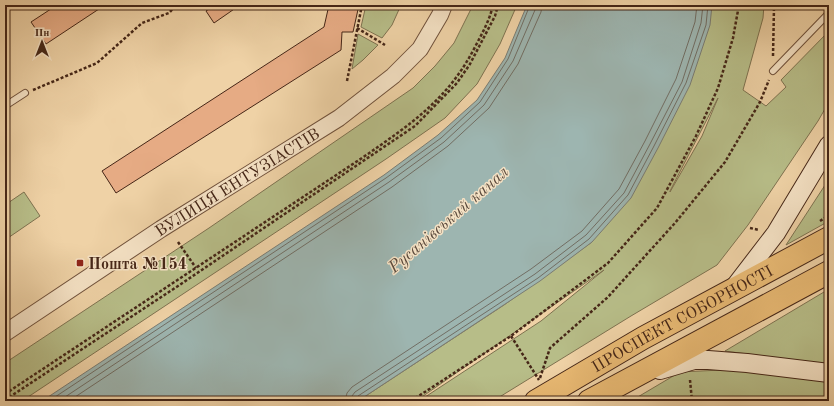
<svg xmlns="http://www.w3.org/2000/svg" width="834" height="406" font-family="'Old Standard TT',serif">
<rect width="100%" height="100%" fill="#efd2a6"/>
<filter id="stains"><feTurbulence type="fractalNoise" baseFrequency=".005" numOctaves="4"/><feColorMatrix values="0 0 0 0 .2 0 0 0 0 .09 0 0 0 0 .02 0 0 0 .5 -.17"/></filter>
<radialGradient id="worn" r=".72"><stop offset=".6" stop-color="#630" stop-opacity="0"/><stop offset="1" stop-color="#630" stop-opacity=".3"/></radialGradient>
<g fill="#b7bd88" stroke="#7e7250" fill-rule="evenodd">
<path d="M366 5H401L392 25 382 38 361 27Z"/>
<path d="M473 5H517L500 44 477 84 445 118 386 159 22 401H5V363L209 228 413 88 435 66 454 43Z"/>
<path d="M711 5H764L763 18 743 90 766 106 786 87 781 80 829 31V102L818 121 748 225 717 265 631 316 493 401H419L541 321 604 270 416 401H358L504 305 592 242ZM718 98 702 136 670 192V191Z"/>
<path d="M358 34 378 45 363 60 352 69Z"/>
<path d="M829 179V221L786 245Z"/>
<path d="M24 192 40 216 5 240V205Z"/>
<path d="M829 289V365L725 351Z"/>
<path d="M742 369 829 380V401H631L680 372Z"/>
</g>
<path fill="#9db5b0" stroke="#7a7c73" d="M527 5H712L710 25 690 85 658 148 631 198 592 242 540 281 358 401H42L384 175 438 135 477 100 505 58Z"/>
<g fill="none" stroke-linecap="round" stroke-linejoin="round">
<g stroke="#716e64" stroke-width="1">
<path d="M49 401 386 178 441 138 480 102 508 59 530 5"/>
<path d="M59 401 389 182 444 142 484 105 513 61 535 10 536 5"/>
<path d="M69 401 392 187 448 146 489 108 518 64 541 12 542 5"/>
<path d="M345 401 347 393 352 387 531 269 582 231 619 189 645 141 676 79 695 22 697 5"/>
<path d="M351 401 352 396 355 392 535 274 586 235 624 193 650 144 682 82 701 23 703 5"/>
<path d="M356 401 358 396 538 278 589 239 628 195 654 146 686 83 706 25 708 5"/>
</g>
</g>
<g fill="#e6ab84" stroke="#452617">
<path d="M57 5H105L46 44 31 22Z"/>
<path d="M215 5H240L214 23 206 11Z"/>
<path d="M329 5H359L353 32H342L341 50 116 193 102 171 324 27Z"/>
</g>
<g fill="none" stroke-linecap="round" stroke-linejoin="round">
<defs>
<g id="service">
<path d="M773 71 829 13"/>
<path d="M5 106 25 93"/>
</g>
<g id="tertiary">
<path id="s1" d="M5 333 161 229 339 118 393 76 420 49 440 15 444 5"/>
</g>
<g id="secondary">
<path d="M733 289 776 233 829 145"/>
<path d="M660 370 694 360H708L747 363 829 373"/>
</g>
<g id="trunk">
<path id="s2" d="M536 401 643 338 829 238"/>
<path d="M589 401 829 272"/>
</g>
</defs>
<use href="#service" stroke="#70513b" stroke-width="8"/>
<use href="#tertiary" stroke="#70513b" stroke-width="18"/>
<use href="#secondary" stroke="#452617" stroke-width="20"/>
<use href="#trunk" stroke="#452617" stroke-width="24"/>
<g stroke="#452617" stroke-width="2.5" stroke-dasharray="3 2" stroke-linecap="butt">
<path d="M774 5V7L810 5"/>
<path d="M357 28 385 45"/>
<path d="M773 56 774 7"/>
<path d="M347 81 362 5"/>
<path d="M33 90 97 63 142 23 169 13 176 5"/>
<path d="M820 221 829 215"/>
<path d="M750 228 759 230"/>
<path d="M178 242 196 268"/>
<path d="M511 336 539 380"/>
<path d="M540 378 550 348 608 297 675 223 725 162 760 102 769 80"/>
<path d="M690 380 692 401"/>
<path d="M5 394 362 158C411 124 449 99 476 45 483 32 490 19 493 5"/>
<path d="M5 400 178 286 415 126 457 83 470 64 495 16 498 5"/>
<path d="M411 401 511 336 608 263 657 208 696 136 718 88 733 38 739 5"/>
</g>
<use href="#service" stroke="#f5e2c5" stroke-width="6"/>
<use href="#tertiary" stroke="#f5e2c5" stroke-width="16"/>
<use href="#secondary" stroke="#f5e2c5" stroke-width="18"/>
<use href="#trunk" stroke="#e8b973" stroke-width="22"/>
</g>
<rect fill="#8f2418" stroke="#f5e2c5" stroke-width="1.5" x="76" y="259" width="8" height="8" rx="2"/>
<g text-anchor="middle" stroke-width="3" stroke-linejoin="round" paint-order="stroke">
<g font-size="16" fill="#452617" stroke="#f5e2c5">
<text dy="6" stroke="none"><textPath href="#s1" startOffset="277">ВУЛИЦЯ ЕНТУЗІАСТІВ</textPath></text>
<text dy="6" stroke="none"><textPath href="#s2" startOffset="168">ПРОСПЕКТ СОБОРНОСТІ</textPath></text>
</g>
<g font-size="16" font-weight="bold" fill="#452617" stroke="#f5e2c5" text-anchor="start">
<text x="88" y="269">Пошта №154</text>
</g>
<g font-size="17" font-style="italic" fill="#5b4a3d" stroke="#f5e2c5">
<text transform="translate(448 219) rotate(-41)" y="6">Русанівський канал</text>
</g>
</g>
<rect width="834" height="406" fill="none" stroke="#efd2a6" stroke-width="20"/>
<rect x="6" y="6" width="822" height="394" fill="none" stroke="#452617" stroke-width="2"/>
<rect x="10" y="10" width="814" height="386" fill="none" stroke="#452617"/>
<g transform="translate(42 42)" stroke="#f5e2c5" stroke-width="3" paint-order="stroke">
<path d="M0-3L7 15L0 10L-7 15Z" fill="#452617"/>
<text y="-6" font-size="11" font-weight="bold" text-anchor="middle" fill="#452617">Пн</text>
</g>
<rect width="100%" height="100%" filter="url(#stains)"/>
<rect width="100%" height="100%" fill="url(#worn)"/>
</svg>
